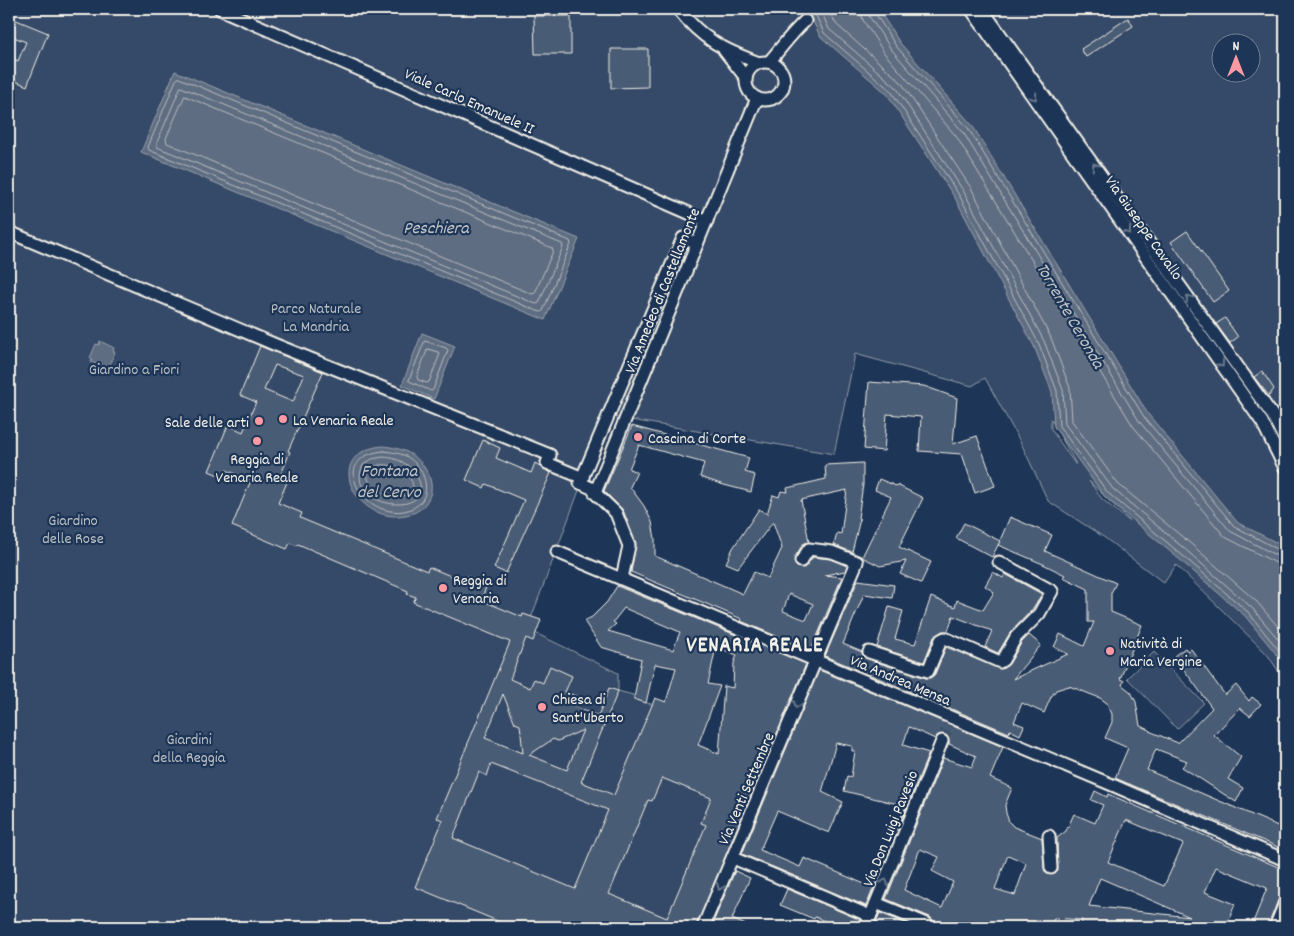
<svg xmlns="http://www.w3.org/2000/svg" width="1294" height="936" font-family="Dekko,sans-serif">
<rect width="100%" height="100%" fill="#1d3557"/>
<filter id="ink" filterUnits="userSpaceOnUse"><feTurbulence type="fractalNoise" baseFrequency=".02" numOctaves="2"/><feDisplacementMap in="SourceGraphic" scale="10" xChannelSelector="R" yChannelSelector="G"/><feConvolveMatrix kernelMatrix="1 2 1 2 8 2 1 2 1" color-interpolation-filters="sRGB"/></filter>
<g filter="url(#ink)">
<g fill="#354a67" stroke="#949ea8" fill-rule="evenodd">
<path d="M9 9H1285V681L1267 654 1176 565 1164 583 1105 538 1048 501 1022 445 985 378 972 386 855 354 834 454 607 416 527 629 618 673V691L633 695 634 699 664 708 678 737 764 772 698 927H9ZM1222 42H1252V72H1222ZM1051 419 1076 464H1075L1051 429ZM1089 481 1129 520V521L1102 499Z"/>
<path d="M1154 652 1204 703 1177 729 1127 678Z"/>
</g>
<g fill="#5e6d82" stroke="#9aa2ab">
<path d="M807 9H878L900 43 972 125 1148 414 1238 523 1285 547V667L1278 656 1245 616 1179 559 1105 497 1054 427 1052 392 1034 346 955 198 887 94 820 36Z"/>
<path d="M175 71 579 239 545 320 141 152Z"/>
<path d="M422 333 455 346 434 399 402 385Z"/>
<path d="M100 341 114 348 113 351 115 352 109 367 107 366 105 368 91 362 92 359 90 358 96 344 99 345Z"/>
<path d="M383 446C402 448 418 454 427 472 433 482 433 495 425 504 421 510 413 514 406 515 356 526 319 452 383 446Z"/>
</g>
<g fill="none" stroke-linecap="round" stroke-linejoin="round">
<g stroke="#b8bcbf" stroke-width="1">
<path d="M813 9 824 33 891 91 959 195 1039 344 1057 391 1059 426 1108 493 1182 555 1248 612 1285 658"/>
<path d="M820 9 829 29 896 87 964 192 1044 341 1063 390 1065 424 1113 489 1186 550 1252 608 1285 647"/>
<path d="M828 9 836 24 901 82 971 188 1051 338 1070 388 1072 421 1118 484 1191 544 1257 602 1285 635"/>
<path d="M860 9 863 20 885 54 956 136 1133 426 1225 537 1276 563 1285 565"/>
<path d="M868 9 869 16 891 49 963 132 1139 421 1230 531 1279 557 1285 558"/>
<path d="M874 9 875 13 896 46 968 128 1144 417 1234 526 1281 551H1285"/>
<path d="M179 78 570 241 571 244 543 311 540 312 149 150 148 147 176 80Z"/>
<path d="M181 87 562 244 563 247 539 303 536 304 157 147V143Z"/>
<path d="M185 96 552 248 553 251 535 293 532 294 167 143 166 139Z"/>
<path d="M425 341 446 348 448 350 433 390 431 391 409 381Z"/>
<path d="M428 349 438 352 440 354 429 382 427 383 418 380 417 377Z"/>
<path d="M384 451C392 452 399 453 406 456 429 469 436 505 404 511 361 518 327 456 384 451Z"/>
<path d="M384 457C397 458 409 463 416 475 443 519 342 511 363 465L372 459Z"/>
<path d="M379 465C388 464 398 466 405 473 429 495 392 506 373 487 368 481 366 476 369 469Z"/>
</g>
</g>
<g fill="#485b74" stroke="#f4f1e8" fill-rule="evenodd">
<path d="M534 16H571V54H535Z"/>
<path d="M9 17 48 33 27 86 9 78V57L18 61 26 42 9 35Z"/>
<path d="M1128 18 1133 26 1086 57 1081 49Z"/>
<path d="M611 49H648V87L611 88Z"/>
<path d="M1187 231 1229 291 1213 302 1171 242Z"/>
<path d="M1225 318 1238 337 1230 343 1216 324Z"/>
<path d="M260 346 323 372 288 451 290 452 280 477 288 480 278 503 302 513 300 518 427 571 429 567 465 582 467 576 487 585 481 600 522 617 523 614 541 620 533 641 526 638 510 679 530 688 534 679 543 683 550 666 572 676 565 692 576 696 572 706 598 716 609 688 618 691 581 782 614 795 655 698 666 702 676 668 655 664 646 703 634 699 641 659 601 647 584 621 592 617 607 602 617 586 806 664 696 927H512L415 887 443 820 437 818 510 642 413 602 416 597 407 594 408 591 298 544 297 546 290 543 287 549 232 526 251 480 226 470 223 477 209 471 228 425 243 432 256 402 240 395ZM275 365 304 375 293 402 264 390ZM624 608 680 632 673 650 608 631 616 624 613 622ZM716 647 737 655 734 663 733 688 724 686 719 754 698 745 720 686 708 684ZM503 694 515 723 520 725 523 753 485 738ZM583 730 567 770 529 755 553 739 558 741ZM491 764 608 810 575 889 453 838 479 772 487 776ZM662 778 711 798 701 823 706 825 667 918 609 894 648 800 652 801Z"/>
<path d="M1262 371 1274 389 1269 396 1254 377Z"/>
<path d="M869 382 924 386 957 398 953 444 977 436 995 486 975 493 962 454 919 451 921 417 887 414 884 451 864 449Z"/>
<path d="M632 426 749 458 745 472 755 475 751 492 724 485 700 477 704 463 639 445 629 469 637 472 630 487 644 506 652 522 655 539V556L743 594 754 572 768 578 782 548 773 522 738 568 726 563 733 548 759 509 767 514 773 495 779 497 781 491 788 492 787 488 826 479 825 465 863 463V485L858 518 860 519 852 552 834 545 837 533 841 534 847 490 801 500 809 542 803 544 795 557V565L797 567 804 568 813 557 830 559 847 566 845 571 825 575 842 577 811 651 741 621 742 619 631 572 636 543 623 510 604 491ZM789 594 813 604 806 620 783 611Z"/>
<path d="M483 440 500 448 496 458 531 473 535 463 551 473 506 573 494 568 524 500 486 484 484 488 466 480Z"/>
<path d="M879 479 896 486 897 485 923 498 899 547 931 562 921 583 900 574 906 561 880 566 862 557 891 497 875 490Z"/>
<path d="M1010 517 1052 535 1045 551 1116 583 1111 593V612L1142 625 1120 679 1124 681 1122 685 1131 692 1136 702 1140 726 1150 730 1149 731 1178 743 1212 708 1174 656 1185 648 1188 651 1191 649 1225 695 1236 685 1249 701 1252 697 1261 704 1250 716 1240 708 1214 735 1241 757 1228 779 1243 788 1236 802 1182 767 1187 761 1156 749 1147 770 1285 829V850L1115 778 1128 748 1105 738 1112 722V714L1107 703 1100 698 1069 686 1056 690 1051 697 1044 713 1022 703 1014 722 1024 726 1020 735 1010 730 1009 733 825 656 858 580 894 585 892 598 864 594 843 644 862 652 863 657 867 659 926 678H930L935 674 946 647 1001 669 1009 664 1022 642 1029 635 1041 645 1013 679 1068 654 1054 647 1060 634 1084 646 1094 622H1088V589L1063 577 1065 575 1043 564 998 545Z"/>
<path d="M964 523 1000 541 992 557 956 538Z"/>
<path d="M993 572 1003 578 1005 574 1042 594 1031 611 1010 633 998 653 985 647 992 631 953 616 948 631H942L934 637 924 662 877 647 889 607 903 611 895 639 915 644 931 597 955 607 957 600 983 610 994 592 985 586Z"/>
<path d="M819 670 1003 747 990 778 1012 788 1005 805 1006 813 1009 822 1014 827 1042 838 1044 868 1047 874H1055L1058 871 1057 838 1066 831 1074 814 1095 823 1103 805 1091 800 1095 791 1107 797 1108 794 1285 870V889L1282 896 1278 900 1268 927H1251L1267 888 1216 867 1205 892 1235 904 1226 927H1081L1082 920 1054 918 1051 927H1000L980 922 978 927H936L935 923 930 917 886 899 943 758 972 767 976 756 949 744V740L945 734H941L935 739 909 727 903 745 929 753 897 830H895L906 806 844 791 847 776 851 777 855 751H852V746L836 743 822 792 843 802 829 833 777 811 760 850 800 867 804 858 869 886 872 880 876 882 866 906 742 854ZM1126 820 1183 844 1164 886 1108 862ZM920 849 939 857 932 871 953 882 942 908 904 890ZM1008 855 1026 863 1015 895 995 889ZM1100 878 1190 917 1089 906Z"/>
<path d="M735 871 750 878 732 919 750 927H711Z"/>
<path d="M787 889 861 920 859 927H831L832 924 815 917 814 919 780 905Z"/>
<path d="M880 913 915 927H874Z"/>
</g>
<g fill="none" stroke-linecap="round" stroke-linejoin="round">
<g stroke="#3d516d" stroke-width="11" stroke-dasharray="11 5.5" stroke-linecap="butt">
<path d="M859 679 869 652"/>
<path d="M899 695 910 665"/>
<path d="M942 741 952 717"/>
</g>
<defs>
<g id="minor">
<path d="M220 9 707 221"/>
<path d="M678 9C703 40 722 49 759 63"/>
<path d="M971 9 1262 422 1285 468"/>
<path d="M982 9 1273 416 1285 440"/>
<path d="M724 50 746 78"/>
<circle cx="765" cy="81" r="19"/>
<path d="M769 62C781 48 791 34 805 21"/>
<path d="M9 232 276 345 550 455 547 463 583 478"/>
<path d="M596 490 580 483 683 238 697 244"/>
<path d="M557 552 1110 784 1285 860"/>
<path d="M622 578 629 546 616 513 595 493 757 98"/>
<path d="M869 652 928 671 941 640 945 638 1000 662 1003 660 1016 637 1039 614 1052 591 999 562"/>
<path d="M1049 836 1051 868"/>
<path d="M733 858 870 916"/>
<path d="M876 903 927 924 929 927"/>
<path d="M703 927 857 562 832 552 809 549 801 561"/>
<path d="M866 927 942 741"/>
<path d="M1275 927 1285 903"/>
</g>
</defs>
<use href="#minor" stroke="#f4f1e8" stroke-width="15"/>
<use href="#minor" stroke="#1d3557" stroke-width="11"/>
</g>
<defs><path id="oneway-chevron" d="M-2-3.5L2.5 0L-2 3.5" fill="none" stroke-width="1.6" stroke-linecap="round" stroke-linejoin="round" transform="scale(1.25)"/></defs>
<g stroke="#68778a">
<use href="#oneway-chevron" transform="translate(1034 97) rotate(55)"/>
<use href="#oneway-chevron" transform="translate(1095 166) rotate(-125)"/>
<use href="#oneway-chevron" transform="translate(1128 231) rotate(55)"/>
<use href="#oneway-chevron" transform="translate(1189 298) rotate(-125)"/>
<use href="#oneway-chevron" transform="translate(1221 364) rotate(55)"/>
<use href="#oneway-chevron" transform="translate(797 705) rotate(113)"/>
<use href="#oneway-chevron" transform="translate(885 882) rotate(-67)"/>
<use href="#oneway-chevron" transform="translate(720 887) rotate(113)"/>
</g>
</g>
<g fill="#ff9aa2" stroke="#1d3557" stroke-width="2">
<circle cx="283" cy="419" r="5"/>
<circle cx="259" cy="421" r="5"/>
<circle cx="638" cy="437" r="5"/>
<circle cx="257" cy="441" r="5"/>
<circle cx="443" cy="588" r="5"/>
<circle cx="1110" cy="651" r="5"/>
<circle cx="542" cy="707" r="5"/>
</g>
<g text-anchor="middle" stroke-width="4.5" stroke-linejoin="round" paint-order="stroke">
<g font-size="16" fill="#f4f1e8" stroke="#1d3557">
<text transform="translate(470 100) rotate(24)" y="6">Viale Carlo Emanuele II</text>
<text transform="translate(1145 227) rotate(55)" y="6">Via Giuseppe Cavallo</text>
<text transform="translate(661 290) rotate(-68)" y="6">Via Amedeo di Castellamonte</text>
<text transform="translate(901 679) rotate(23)" y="6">Via Andrea Mensa</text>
<text transform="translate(745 788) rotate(-67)" y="6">Via Venti Settembre</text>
<text transform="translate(889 828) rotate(-68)" y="6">Via Don Luigi Pavesio</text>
</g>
<g font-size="16" fill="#bbbfc1" stroke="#1d3557">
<text x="316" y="313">Parco Naturale<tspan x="316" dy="18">La Mandria</tspan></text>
<text x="134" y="374">Giardino a Fiori</text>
<text x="73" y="525">Giardino<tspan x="73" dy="18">delle Rose</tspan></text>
<text x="189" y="744">Giardini<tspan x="189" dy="18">della Reggia</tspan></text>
</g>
<g font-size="16" fill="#f4f1e8" stroke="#1d3557" text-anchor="start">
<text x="293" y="425">La Venaria Reale</text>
<text x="249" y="427" text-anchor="end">Sale delle arti</text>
<text x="648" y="443">Cascina di Corte</text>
<text x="257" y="464" text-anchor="middle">Reggia di<tspan x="257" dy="18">Venaria Reale</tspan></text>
<text x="453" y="585">Reggia di<tspan x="453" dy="18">Venaria</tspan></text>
<text x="1120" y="648">Natività di<tspan x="1120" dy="18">Maria Vergine</tspan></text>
<text x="552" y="704">Chiesa di<tspan x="552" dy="18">Sant'Uberto</tspan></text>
</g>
<g font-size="18" font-style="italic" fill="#c0c3c4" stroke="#1d3557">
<text x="436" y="233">Peschiera</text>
<text transform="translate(1071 315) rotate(60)" y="6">Torrente Ceronda</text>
<text x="389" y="476">Fontana<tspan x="389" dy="21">del Cervo</tspan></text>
</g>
<g font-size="21" font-weight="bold" letter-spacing="1" fill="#f4f1e8" stroke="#1d3557">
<text x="755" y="651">VENARIA REALE</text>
</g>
</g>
<rect width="1294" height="936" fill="none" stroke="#1d3557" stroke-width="30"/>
<rect x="15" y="15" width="1264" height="906" fill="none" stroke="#f4f1e8" stroke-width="2" filter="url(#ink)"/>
<g transform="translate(1236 58)"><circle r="24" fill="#1d3557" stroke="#738091"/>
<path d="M0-4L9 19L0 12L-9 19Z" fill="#ff9aa2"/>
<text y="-8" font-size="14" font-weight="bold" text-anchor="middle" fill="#f4f1e8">N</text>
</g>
</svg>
